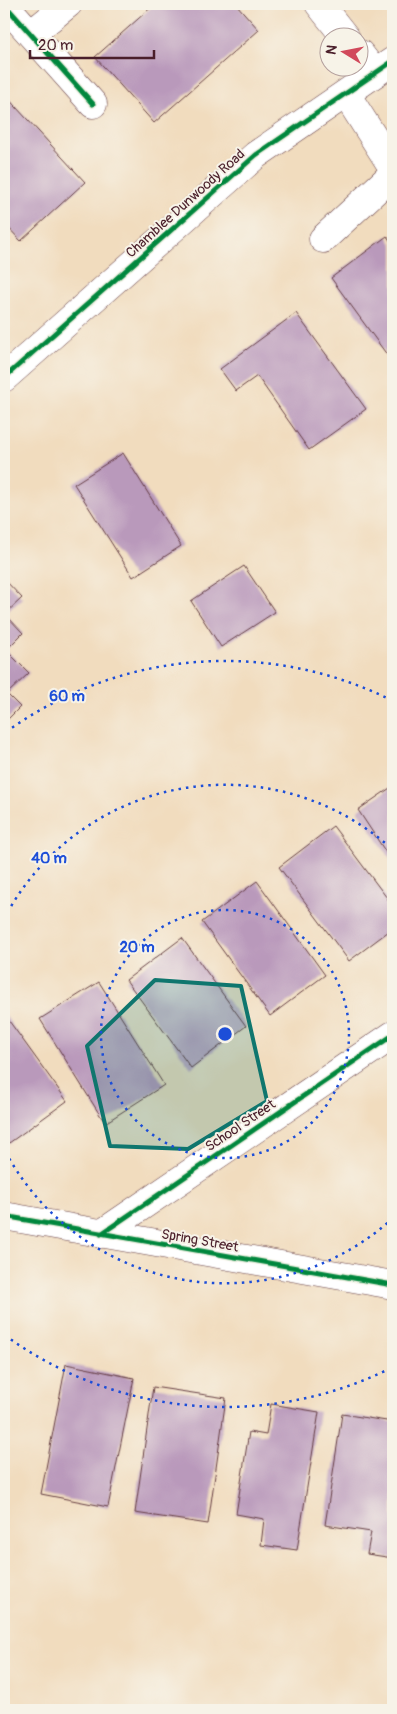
<svg xmlns="http://www.w3.org/2000/svg" width="397" height="1714" font-family="Pangolin,sans-serif">
<rect width="100%" height="100%" fill="#f7f3e8"/>
<filter id="ink" filterUnits="userSpaceOnUse"><feTurbulence type="fractalNoise" baseFrequency=".02" numOctaves="2"/><feDisplacementMap in="SourceGraphic" scale="10" xChannelSelector="R" yChannelSelector="G"/><feConvolveMatrix kernelMatrix="1 2 1 2 8 2 1 2 1" color-interpolation-filters="sRGB"/></filter>
<filter id="wash" filterUnits="userSpaceOnUse"><feTurbulence type="fractalNoise" baseFrequency=".0096" numOctaves="4" result="noise"/><feDisplacementMap in="SourceGraphic" scale="20" xChannelSelector="R" yChannelSelector="G"/><feGaussianBlur stdDeviation="1.12" result="paint"/><feColorMatrix in="noise" values="0 0 0 0 0 0 0 0 0 0 0 0 0 0 0 0 0 1.4 0 .05"/><feComposite in="paint" operator="in"/></filter>
<g filter="url(#wash)">
<rect width="100%" height="100%" fill="#f1dcbe"/>
<g id="blocks">
<g fill="#b999bb">
<path d="M155 4H236L259 30 154 123 95 57Z"/>
<path d="M4 94 85 182 21 241 4 223Z"/>
<path d="M387 236 393 245V363L331 278Z"/>
<path d="M296 313 366 409 309 450 257 376 236 391 220 369Z"/>
<path d="M123 453 181 546 133 577 74 484Z"/>
<path d="M244 566 275 612 221 647 191 601Z"/>
<path d="M4 579 22 598 5 614 23 633 6 650 29 673 7 694 20 707 4 723Z"/>
<path d="M393 786V863L358 810Z"/>
<path d="M333 826 393 906V928L349 961 279 867Z"/>
<path d="M257 881 325 975 270 1016 202 922Z"/>
<path d="M182 938 246 1026 191 1068 126 980Z"/>
<path d="M99 982 164 1085 105 1123 40 1019Z"/>
<path d="M4 1014 67 1101 9 1143 4 1135Z"/>
<path d="M66 1364 134 1378 108 1507 41 1494Z"/>
<path d="M153 1387 226 1398 208 1524 135 1513Z"/>
<path d="M271 1404 319 1412 297 1550 261 1545 264 1519 236 1514 249 1432 266 1435Z"/>
<path d="M342 1414 393 1422V1558L367 1554 371 1532 325 1525Z"/>
</g>
</g>
</g>
<g filter="url(#ink)">
<use href="#blocks" fill-opacity="0" stroke="#633b41" stroke-width="1"/>
<g fill="none" stroke-linecap="round" stroke-linejoin="round">
<defs>
<g id="minor">
<path d="M4 4 93 104"/>
<path d="M319 4 346 38"/>
<path d="M31 34 68 4"/>
<path d="M360 54 375 73"/>
<path d="M346 94 393 168"/>
<path d="M323 239 393 174"/>
<path d="M4 378 256 155 393 61"/>
<path d="M4 1216 393 1285"/>
<path d="M101 1234 393 1035"/>
</g>
</defs>
<use href="#minor" stroke="#633b41" stroke-width="29"/>
<use href="#minor" stroke="#fff" stroke-width="28"/>
<defs>
<g id="cycleway">
<path d="M4 4 93 104"/>
<path d="M4 378 256 155 393 61"/>
<path d="M4 1216 393 1285"/>
<path d="M101 1234 393 1035"/>
</g>
</defs>
<use href="#cycleway" stroke="#f7f3e8" stroke-width="8"/>
<use href="#cycleway" stroke="#00873e" stroke-width="5"/>
</g>
</g>
<path fill="#0f766e" fill-opacity="0.2" stroke="#0f766e" stroke-width="4" stroke-linejoin="round" d="M155 980 241 986 267 1101 188 1149 110 1146 87 1046Z"/>
<g fill="none" stroke="#1d4ed8" stroke-width="2.5" stroke-dasharray="2.5 5">
<circle cx="225" cy="1034" r="124"/>
<path d="M393 1218A249 249 0 0 1 4 1149M4 919A249 249 0 0 1 393 850"/>
<path d="M391 1368A373 373 0 0 1 6 1336M6 732A373 373 0 0 1 391 700"/>
</g>
<g text-anchor="middle" stroke-width="4" stroke-linejoin="round" paint-order="stroke">
<g font-size="14" fill="#4a1f2b" stroke="#f7f3e8">
<text transform="translate(185 203) rotate(-42)" y="5">Chamblee Dunwoody Road</text>
<text transform="translate(240 1125) rotate(-34)" y="5">School Street</text>
<text transform="translate(200 1240) rotate(10)" y="5">Spring Street</text>
</g>
</g>
<circle cx="225" cy="1034" r="8" fill="#1d4ed8" stroke="#f7f3e8" stroke-width="2.5"/>
<g font-size="15" text-anchor="middle" font-weight="bold" fill="#1d4ed8" stroke="#f7f3e8" stroke-width="4" stroke-linejoin="round" paint-order="stroke">
<text x="67" y="701">60 m</text>
<text x="49" y="863">40 m</text>
<text x="137" y="952">20 m</text>
</g>
<rect width="397" height="1714" fill="none" stroke="#f7f3e8" stroke-width="20"/>
<g transform="translate(344 52) rotate(280)"><circle r="24" fill="#f7f3e8" stroke="#b29e9c"/>
<path d="M0-4L9 19L0 12L-9 19Z" fill="#d1495b"/>
<text y="-8" font-size="14" font-weight="bold" text-anchor="middle" fill="#4a1f2b">N</text>
</g>
<path d="M30 50v8h124v-8" fill="none" stroke="#4a1f2b" stroke-width="2.5"/>
<text x="38" y="50" font-size="15" fill="#4a1f2b" stroke="#f7f3e8" stroke-width="4" paint-order="stroke">20 m</text>
</svg>
